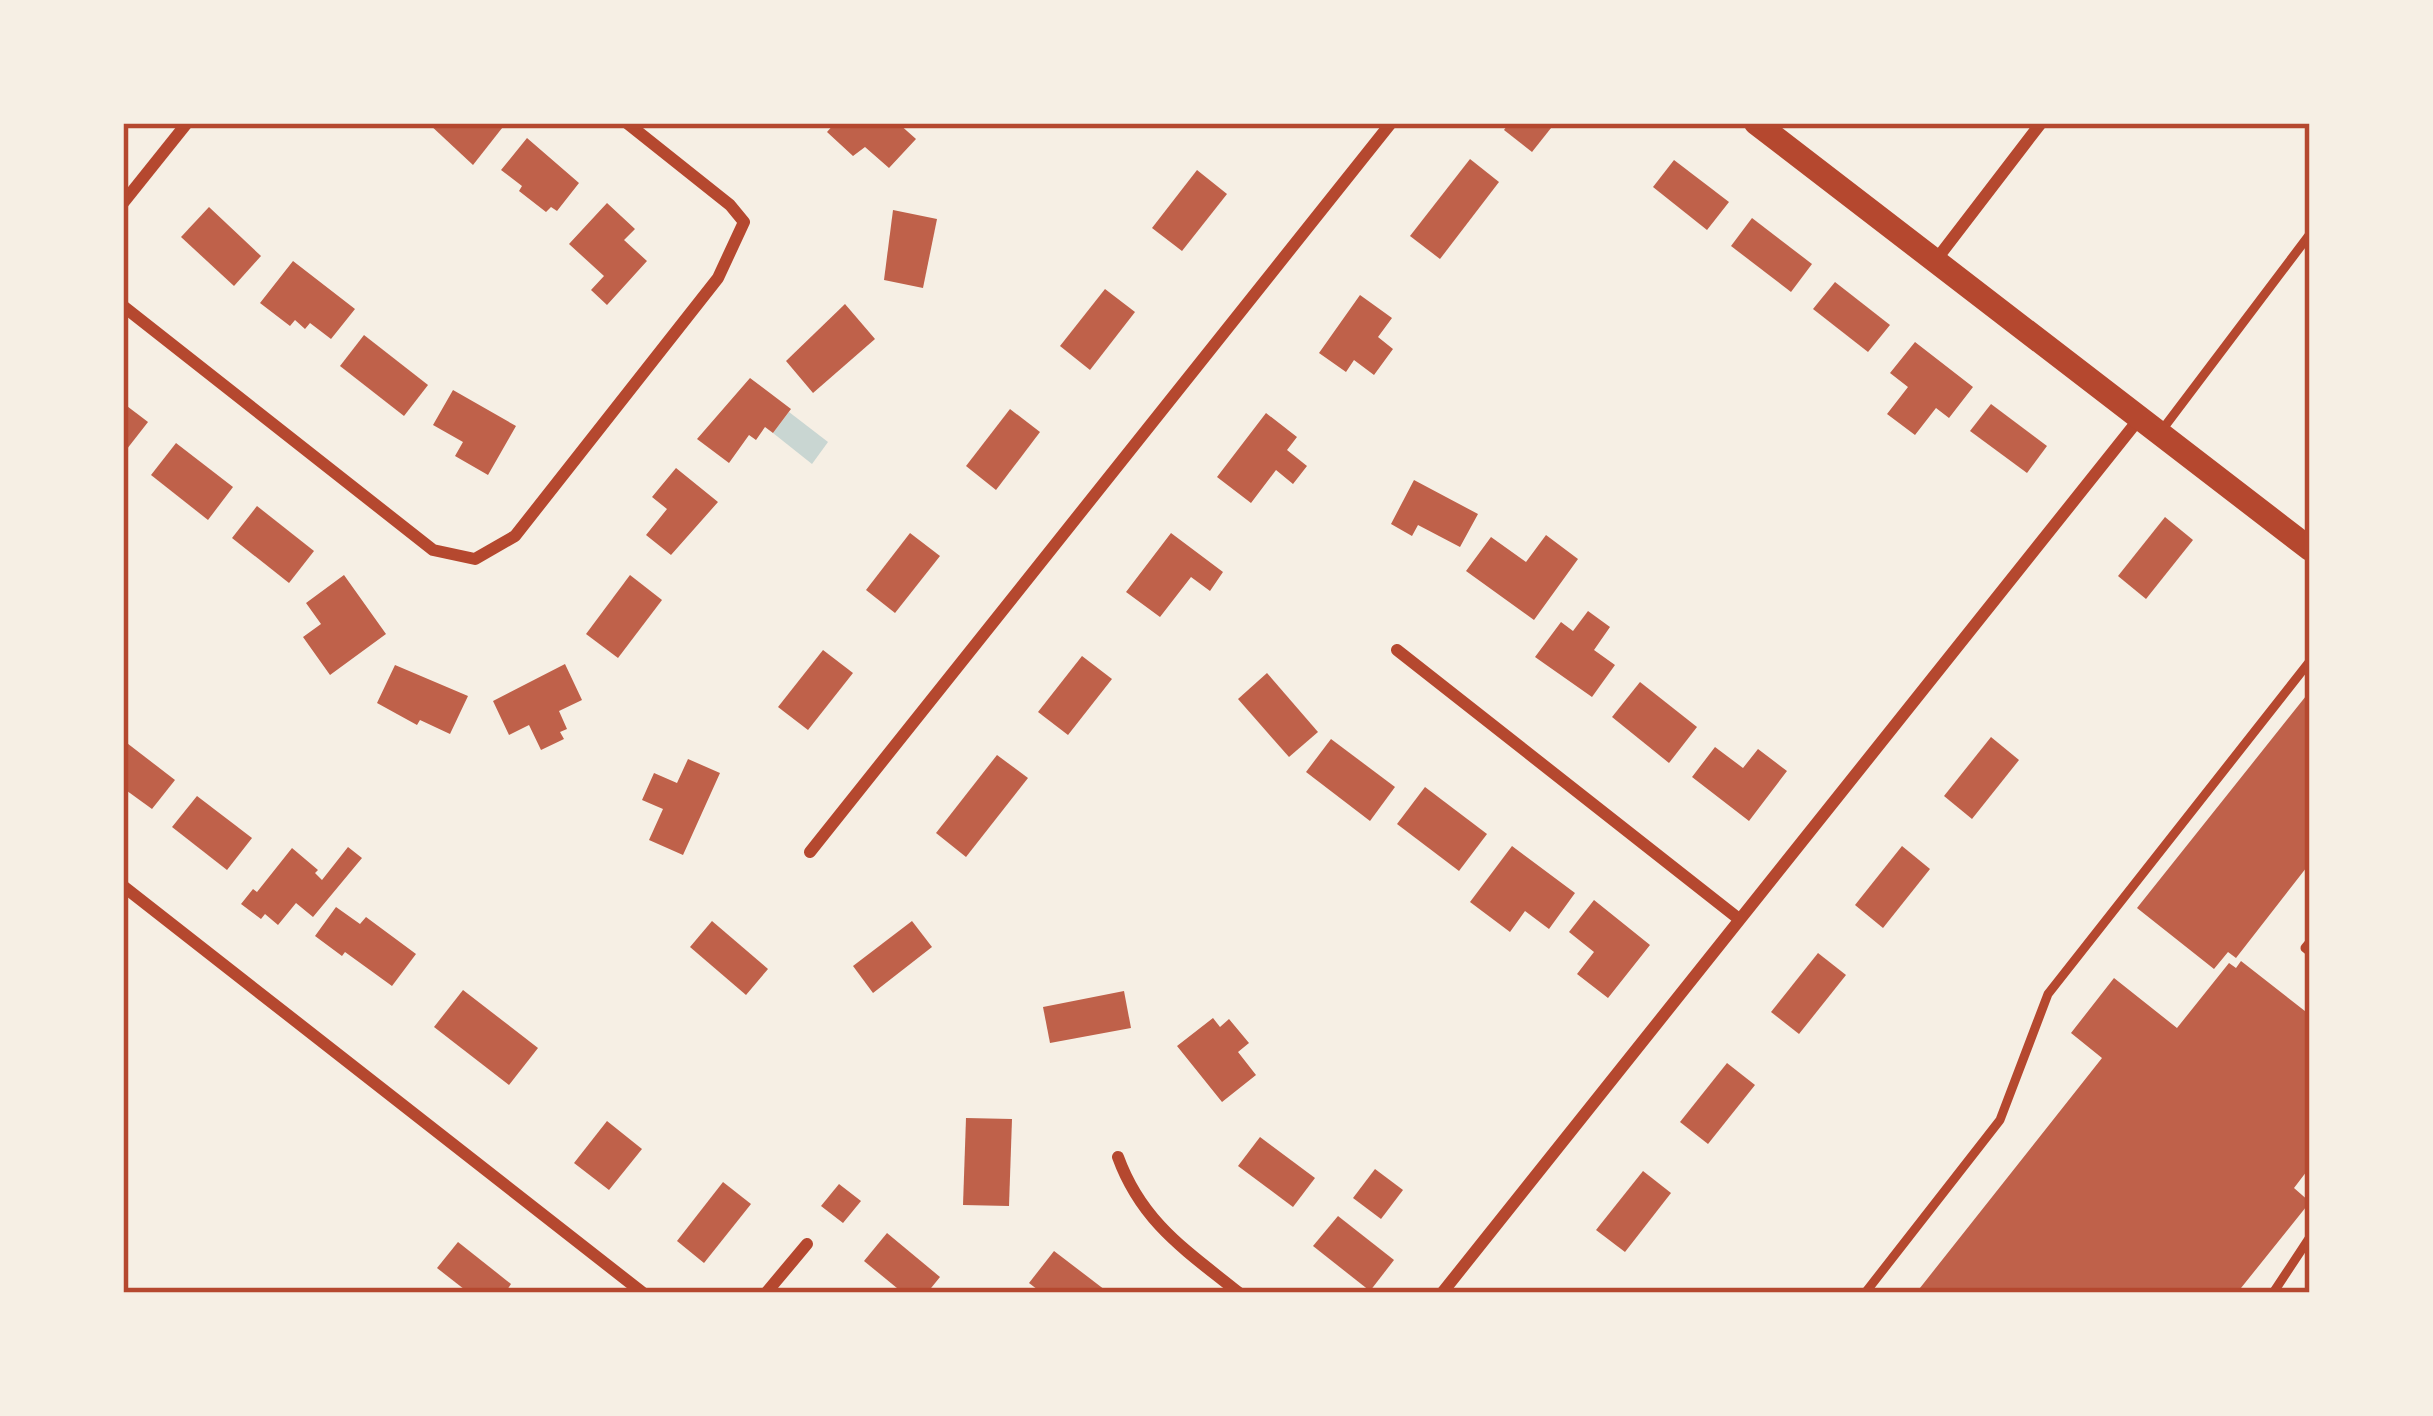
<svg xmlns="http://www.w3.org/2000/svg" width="2433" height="1416" font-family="'Nunito Sans',sans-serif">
<rect width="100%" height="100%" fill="#f6efe4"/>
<path fill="#c9d6d2" d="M789 412 828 442 812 464 773 433Z"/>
<g fill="#bf614a">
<path d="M428 123H506L473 165Z"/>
<path d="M835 123H898L916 139 889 168 865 147 853 156 827 132Z"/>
<path d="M1509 123H1555L1532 152 1504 130Z"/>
<path d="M527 138 579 183 557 211 551 207 546 212 519 191 522 186 501 170Z"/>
<path d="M1470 159 1499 182 1440 259 1410 236Z"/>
<path d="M1674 160 1729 202 1707 230 1653 187Z"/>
<path d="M1197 170 1227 194 1182 251 1152 228Z"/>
<path d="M607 203 635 229 624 240 647 261 607 305 591 290 604 276 569 244Z"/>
<path d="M209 207 261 256 234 286 181 237Z"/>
<path d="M893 210 937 219 923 288 884 280Z"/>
<path d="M1752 218 1812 264 1791 292 1731 246Z"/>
<path d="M293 261 355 309 331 339 310 323 305 329 295 320 290 326 260 303Z"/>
<path d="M1835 282 1890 325 1868 352 1813 309Z"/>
<path d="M1105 289 1135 312 1090 370 1060 346Z"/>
<path d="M1360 295 1392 318 1378 337 1393 349 1374 375 1354 360 1346 372 1319 353Z"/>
<path d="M845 304 875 339 813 393 786 361Z"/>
<path d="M364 335 428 385 404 416 340 366Z"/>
<path d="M1915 342 1973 387 1949 418 1936 408 1915 435 1887 414 1908 387 1890 373Z"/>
<path d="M750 378 791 409 773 433 765 427 756 440 749 435 729 463 697 439Z"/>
<path d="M453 390 516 426 488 475 455 456 463 442 433 425Z"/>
<path d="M123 403 148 422 123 454Z"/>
<path d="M1991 404 2047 446 2027 473 1970 431Z"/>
<path d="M1010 409 1040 432 996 490 966 466Z"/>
<path d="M1266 413 1297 437 1287 450 1307 466 1293 484 1276 470 1251 503 1217 477Z"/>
<path d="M176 443 233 487 208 520 151 475Z"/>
<path d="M676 468 718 502 671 555 646 535 667 509 652 497Z"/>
<path d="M1414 480 1478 514 1460 547 1418 525 1412 536 1391 524Z"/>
<path d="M257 506 314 551 289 583 232 538Z"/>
<path d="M2165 517 2193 540 2146 599 2118 576Z"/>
<path d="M910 533 940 556 895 613 866 590Z"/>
<path d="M1171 533 1223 572 1210 591 1191 577 1160 617 1126 592Z"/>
<path d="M1546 535 1578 559 1534 620 1466 571 1491 537 1526 562Z"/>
<path d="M344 575 386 634 330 675 303 637 321 624 306 603Z"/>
<path d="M630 575 662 600 618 658 586 634Z"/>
<path d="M1588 611 1610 627 1594 650 1615 665 1592 697 1535 657 1561 622 1573 631Z"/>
<path d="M823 650 853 673 808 730 778 707Z"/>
<path d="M1082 656 1112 679 1068 735 1038 712Z"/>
<path d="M565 664 582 700 559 711 567 729 560 732 564 739 541 750 529 725 509 735 493 701Z"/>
<path d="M395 665 468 696 450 734 420 720 417 725 377 703Z"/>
<path d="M1267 673 1318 732 1289 757 1238 699Z"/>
<path d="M1640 682 1697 727 1669 763 1612 717Z"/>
<path d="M2310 691V863L2236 958 2228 952 2214 969 2137 908Z"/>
<path d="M1991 737 2019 760 1972 819 1944 796Z"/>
<path d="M1331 739 1395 787 1370 821 1306 772Z"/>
<path d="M123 740 175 780 152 809 123 788Z"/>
<path d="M1715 747 1743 768 1758 749 1787 771 1749 821 1692 777Z"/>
<path d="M997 755 1028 778 966 857 936 833Z"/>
<path d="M688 759 720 773 683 855 649 840 663 809 642 800 654 773 677 783Z"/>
<path d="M1425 787 1487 834 1459 871 1397 824Z"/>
<path d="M197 796 252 838 227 870 172 827Z"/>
<path d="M1512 846 1575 893 1549 929 1525 911 1510 932 1470 902Z"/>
<path d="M1902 846 1930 869 1883 928 1855 905Z"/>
<path d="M348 847 362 858 313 917 296 903 278 925 265 914 261 919 241 904 253 889 257 892 292 848 318 870 315 873 322 880Z"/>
<path d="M1594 900 1650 945 1608 998 1577 974 1594 952 1569 932Z"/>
<path d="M336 907 360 924 366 917 416 954 392 986 345 952 342 956 315 936Z"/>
<path d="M712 921 768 969 746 995 690 947Z"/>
<path d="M912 921 932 947 873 993 853 966Z"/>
<path d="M1818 953 1846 975 1799 1034 1771 1012Z"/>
<path d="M2241 961 2310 1015V1167L2294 1188 2310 1202 2237 1293H1916L2102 1058 2071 1033 2114 978 2177 1028 2229 963 2236 968Z"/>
<path d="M463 990 538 1048 509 1085 434 1027Z"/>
<path d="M1124 991 1131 1028 1050 1043 1043 1007Z"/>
<path d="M1213 1018 1220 1027 1229 1019 1249 1043 1238 1052 1256 1075 1222 1102 1177 1046Z"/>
<path d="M1727 1063 1755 1085 1708 1144 1680 1122Z"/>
<path d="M966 1118 1012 1119 1009 1206 963 1205Z"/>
<path d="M607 1121 642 1149 609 1190 574 1163Z"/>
<path d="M1260 1137 1315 1178 1293 1207 1238 1166Z"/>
<path d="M1375 1169 1403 1190 1381 1219 1353 1198Z"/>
<path d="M1643 1171 1671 1193 1625 1252 1596 1230Z"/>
<path d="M723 1182 751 1204 704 1263 677 1241Z"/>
<path d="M839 1184 861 1201 843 1223 821 1206Z"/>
<path d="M1338 1216 1394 1260 1370 1291 1313 1246Z"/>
<path d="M887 1233 940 1277 927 1293H903L864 1261Z"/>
<path d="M458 1242 511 1284 505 1293H469L437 1268Z"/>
<path d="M1054 1251 1109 1293H1042L1029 1283Z"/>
</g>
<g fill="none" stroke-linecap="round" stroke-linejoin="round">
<g stroke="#b5482f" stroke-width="9">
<path d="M2162 430 2310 234"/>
<path d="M2310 942 2305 948 2310 952"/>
<path d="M1865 1293 2000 1120 2048 994 2310 661"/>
<path d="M2273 1293 2310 1237"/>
</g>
<g stroke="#b5482f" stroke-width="12">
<path d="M123 203 187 123"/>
<path d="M1936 260 2041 123"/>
<path d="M123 306 433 550 475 559 515 536 718 278 744 222 730 205 627 123"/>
<path d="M1397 650 1739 919"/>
<path d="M810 852 1391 123"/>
<path d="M123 886 643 1293"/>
<path d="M1118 1157C1142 1223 1187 1251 1239 1293"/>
<path d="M766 1293 807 1244"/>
<path d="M1442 1293 2139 419"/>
</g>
<path stroke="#b5482f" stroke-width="24" d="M1756 123 2310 549"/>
</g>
<rect width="2433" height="1416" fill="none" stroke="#f6efe4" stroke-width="252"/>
<rect x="126" y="126" width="2181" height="1164" fill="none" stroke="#b5482f" stroke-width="4.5"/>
</svg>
